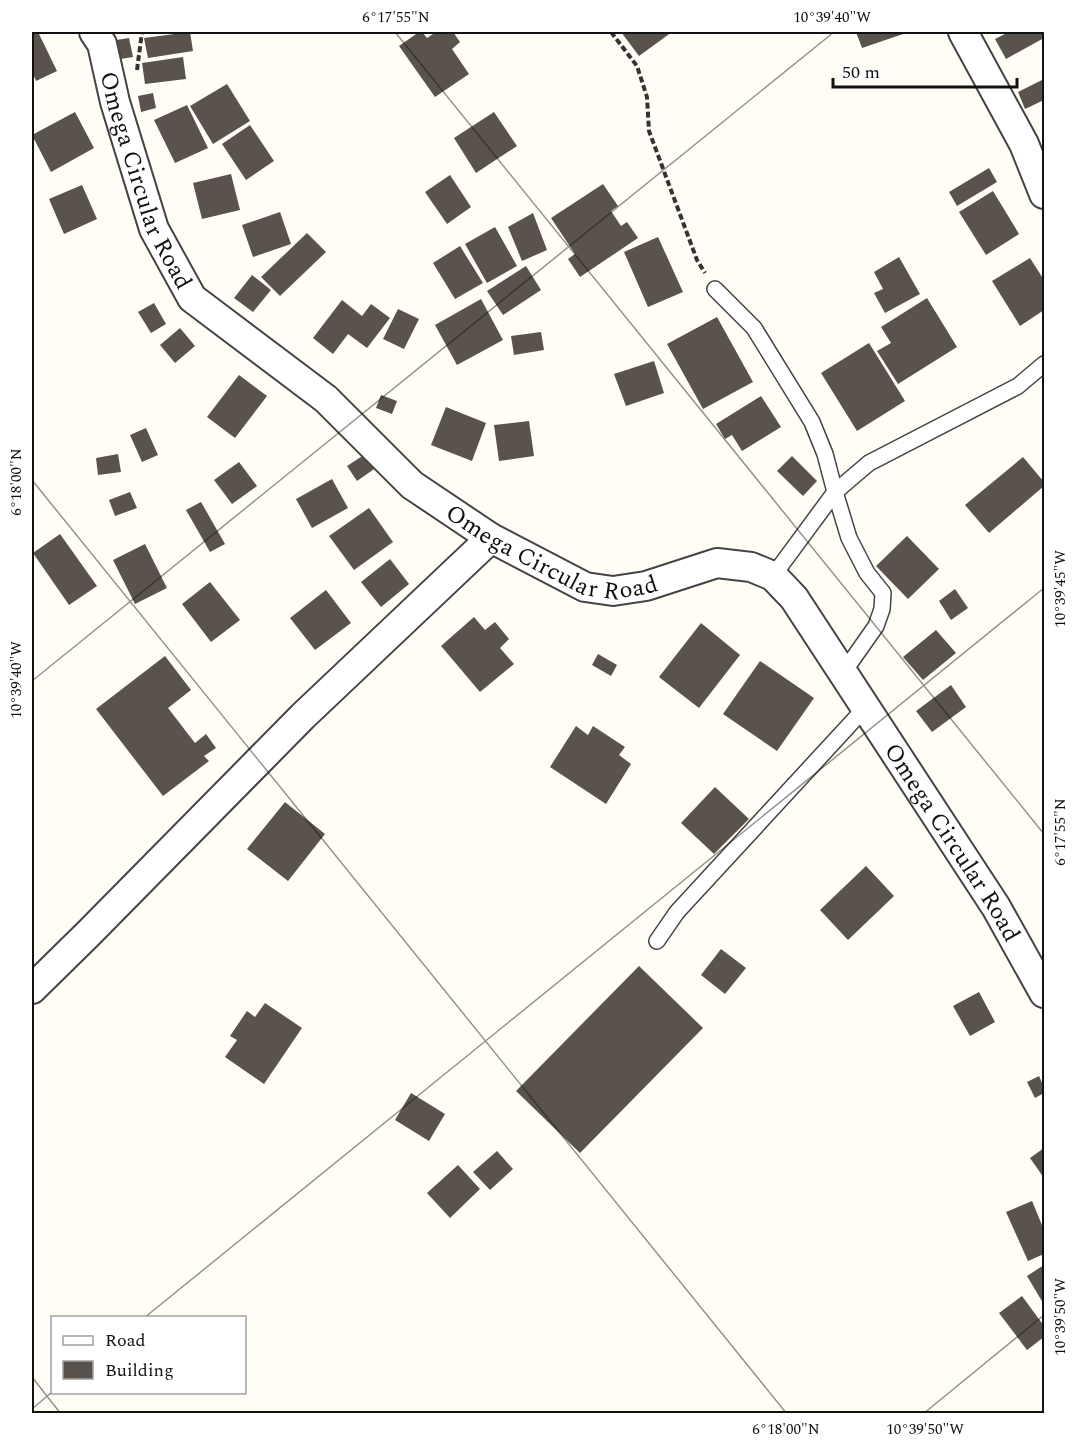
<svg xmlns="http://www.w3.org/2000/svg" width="1076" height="1445" font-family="Spectral,serif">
<rect width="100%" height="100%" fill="#fffdf5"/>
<g fill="#5a524d">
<path d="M32 32H38L57 71 36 81 32 71Z"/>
<path d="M190 32 193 51 148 58 144 38Z"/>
<path d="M419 32H422L427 38 436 32H453L460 42 452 49 469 74 435 97 399 46Z"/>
<path d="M621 32H672L639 56Z"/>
<path d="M856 32H909L862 48Z"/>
<path d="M1009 32H1044V38L1006 59 995 39Z"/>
<path d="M129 38 133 57 114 60 110 41Z"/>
<path d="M183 57 186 79 145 84 142 63Z"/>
<path d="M1044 79V100L1025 109 1018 92Z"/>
<path d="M227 84 250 121 213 144 190 106Z"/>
<path d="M153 93 156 108 141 112 138 96Z"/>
<path d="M187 105 208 148 175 163 154 120Z"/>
<path d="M75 112 94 148 51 172 32 135Z"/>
<path d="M494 112 517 146 476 173 454 138Z"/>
<path d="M250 125 274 161 246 180 222 144Z"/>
<path d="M989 168 997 182 957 206 949 192Z"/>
<path d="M231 174 240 210 202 219 193 183Z"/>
<path d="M450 175 471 207 447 224 425 192Z"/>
<path d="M603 184 618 206 611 211 621 226 627 222 638 238 580 277 568 259 575 254 551 218Z"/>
<path d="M82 185 97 219 64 234 49 199Z"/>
<path d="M993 191 1019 234 986 255 959 212Z"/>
<path d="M280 212 291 244 253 257 242 225Z"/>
<path d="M533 213 547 250 522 261 508 227Z"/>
<path d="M495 227 517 266 487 283 465 244Z"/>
<path d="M307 233 326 252 280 296 261 277Z"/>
<path d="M658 237 683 292 648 307 624 252Z"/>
<path d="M460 246 483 283 455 299 433 263Z"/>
<path d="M899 257 920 294 885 313 874 293 883 289 874 272Z"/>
<path d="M1030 258 1044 280V310L1020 326 992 281Z"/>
<path d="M526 266 541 290 503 315 487 291Z"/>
<path d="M252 275 271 290 253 312 234 298Z"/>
<path d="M927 298 957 347 898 384 877 351 891 343 881 327Z"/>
<path d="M481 299 503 340 457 365 435 325Z"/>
<path d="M342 300 362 316 371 304 390 318 367 348 348 334 333 354 313 338Z"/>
<path d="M154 303 166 324 151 333 138 312Z"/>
<path d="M398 309 419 319 404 349 383 339Z"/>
<path d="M717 317 753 382 703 409 667 344Z"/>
<path d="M180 328 195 346 175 363 160 345Z"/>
<path d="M541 332 544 350 514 355 511 336Z"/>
<path d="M869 343 905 401 857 431 821 373Z"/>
<path d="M654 361 664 393 626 406 614 374Z"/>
<path d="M239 375 267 396 235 438 207 417Z"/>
<path d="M381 395 397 401 392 414 376 408Z"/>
<path d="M761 396 781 427 742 451 732 435 725 439 716 424Z"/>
<path d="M446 407 486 423 472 461 431 445Z"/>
<path d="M529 421 534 456 499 461 494 425Z"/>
<path d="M146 428 158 455 142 462 130 435Z"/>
<path d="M367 453 377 467 357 481 347 466Z"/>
<path d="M118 454 121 472 98 475 96 458Z"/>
<path d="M792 456 817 481 803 496 777 471Z"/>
<path d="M1023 457 1044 482V486L989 533 965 505Z"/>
<path d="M239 462 257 486 232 504 214 480Z"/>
<path d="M332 479 348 508 312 528 296 499Z"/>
<path d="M130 492 137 508 115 516 109 500Z"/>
<path d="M201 502 225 544 210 552 186 510Z"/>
<path d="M369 508 393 542 354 570 329 536Z"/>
<path d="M60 534 97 586 69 605 33 553Z"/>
<path d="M907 536 939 569 908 599 876 566Z"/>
<path d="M145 544 167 588 135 604 113 560Z"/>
<path d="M390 559 409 584 381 607 361 582Z"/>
<path d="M210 582 240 620 211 642 182 604Z"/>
<path d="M955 589 968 608 951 620 939 601Z"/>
<path d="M326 590 351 623 315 650 290 618Z"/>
<path d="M474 617 485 630 495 622 509 639 500 648 514 664 480 692 441 646Z"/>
<path d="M701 623 740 655 699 708 659 677Z"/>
<path d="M936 630 956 653 923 680 903 657Z"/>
<path d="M598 654 617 665 611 676 592 665Z"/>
<path d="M165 656 191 690 168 708 195 743 206 734 216 748 204 756 209 761 163 796 96 709Z"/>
<path d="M760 661 814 698 777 751 723 714Z"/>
<path d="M951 685 966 707 932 732 916 711Z"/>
<path d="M576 726 588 735 593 726 625 747 619 755 631 764 606 804 550 767Z"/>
<path d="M715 787 749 819 714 854 681 823Z"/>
<path d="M285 802 325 834 288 881 247 849Z"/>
<path d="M866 866 894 896 848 940 820 910Z"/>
<path d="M721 949 746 968 725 994 701 975Z"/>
<path d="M639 966 703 1028 580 1153 516 1091Z"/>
<path d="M979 992 995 1022 970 1036 953 1006Z"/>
<path d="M265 1003 302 1028 264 1084 225 1057 237 1040 230 1036 247 1011 255 1017Z"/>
<path d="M1039 1076 1044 1087V1093L1035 1098 1027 1082Z"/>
<path d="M411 1093 445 1114 429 1141 395 1120Z"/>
<path d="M1044 1148V1178L1030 1158Z"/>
<path d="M497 1151 513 1169 490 1190 473 1172Z"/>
<path d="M458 1165 480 1189 450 1218 427 1193Z"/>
<path d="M1032 1201 1044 1230V1254L1028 1261 1006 1212Z"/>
<path d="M1044 1265V1302L1043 1303 1027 1276Z"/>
<path d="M1022 1296 1044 1326V1337L1027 1350 999 1313Z"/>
</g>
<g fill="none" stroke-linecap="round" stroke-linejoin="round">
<defs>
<g id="lane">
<path d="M715 289 754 328 812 422 825 454 835 492 849 538 867 573 883 593 882 609 876 626 843 673"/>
<path d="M773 576 835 492 869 463 1018 386 1044 364"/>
<path d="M657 941 677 912 865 708"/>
</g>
<g id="street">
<path id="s1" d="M94 32 102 44 115 102 154 229 192 298 326 399 412 485 491 538 585 587 613 591 646 586 717 563 751 567 773 576 794 598 996 907 1044 993"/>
<path d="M963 32 1024 144 1044 194"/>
<path d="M32 989 89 933 303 716 491 538"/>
</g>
</defs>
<use href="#lane" stroke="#444" stroke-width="18"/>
<use href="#street" stroke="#444" stroke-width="32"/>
<g stroke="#333" stroke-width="4" stroke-dasharray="6 3" stroke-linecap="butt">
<path d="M611 32 637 66 647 97 649 131 697 260 705 273"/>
<path d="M137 70 142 32"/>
</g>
<use href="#lane" stroke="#fff" stroke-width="15"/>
<use href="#street" stroke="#fff" stroke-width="28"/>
</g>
<path fill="none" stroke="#111" stroke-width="1.5" stroke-opacity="0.45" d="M395 32 1044 834M32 480 787 1414M32 681 834 32M144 1318 1044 588M32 1377 61 1414M32 1409 52 1392M923 1414 1044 1315"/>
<g text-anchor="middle" stroke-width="6" stroke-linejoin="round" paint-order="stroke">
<g font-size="24" fill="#111" stroke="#fff">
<text dy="8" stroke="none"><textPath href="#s1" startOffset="158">Omega Circular Road</textPath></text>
<text dy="8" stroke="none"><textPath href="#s1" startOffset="734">Omega Circular Road</textPath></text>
<text dy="8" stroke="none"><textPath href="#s1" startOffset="1292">Omega Circular Road</textPath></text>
</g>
</g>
<rect width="1076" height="1445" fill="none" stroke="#ffffff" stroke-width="66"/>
<rect x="51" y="1316" width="195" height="78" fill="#ffffff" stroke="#a0a0a0" stroke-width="1.5"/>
<rect x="63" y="1336" width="30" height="9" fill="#ffffff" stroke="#a0a0a0" stroke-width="1.5"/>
<text x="105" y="1346" font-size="18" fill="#111111">Road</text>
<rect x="63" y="1361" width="30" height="18" fill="#5a524d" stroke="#a0a0a0" stroke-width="1.5"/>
<text x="105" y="1376" font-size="18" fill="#111111">Building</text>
<path d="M833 78v9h184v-9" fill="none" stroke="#111111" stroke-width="3"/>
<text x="842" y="78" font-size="18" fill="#111111" stroke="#ffffff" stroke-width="4.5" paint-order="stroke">50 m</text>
<rect x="33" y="33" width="1010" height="1379" fill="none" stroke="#111" stroke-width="2"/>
<g font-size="15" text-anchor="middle" fill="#111">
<text x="396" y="22">6°17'55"N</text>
<text x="832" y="22">10°39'40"W</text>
<text transform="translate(16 482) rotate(-90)" y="5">6°18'00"N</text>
<text transform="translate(1060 589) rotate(-90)" y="5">10°39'45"W</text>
<text transform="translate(16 680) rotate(-90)" y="5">10°39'40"W</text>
<text transform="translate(1060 832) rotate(-90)" y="5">6°17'55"N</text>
<text transform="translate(1060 1317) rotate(-90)" y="5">10°39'50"W</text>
<text x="786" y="1434">6°18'00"N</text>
<text x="925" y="1434">10°39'50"W</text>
</g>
</svg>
